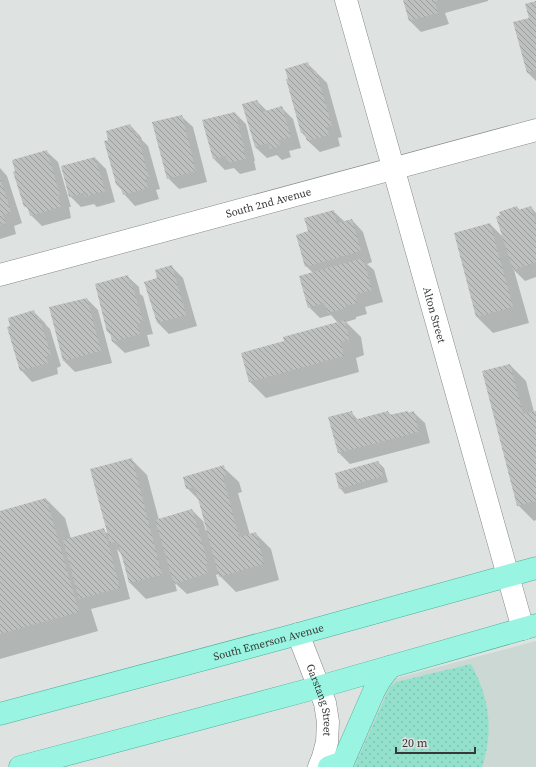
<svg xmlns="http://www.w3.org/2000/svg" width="536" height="767" font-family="'Source Serif 4',serif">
<defs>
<pattern id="park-dots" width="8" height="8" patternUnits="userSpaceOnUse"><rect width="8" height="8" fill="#93e1cc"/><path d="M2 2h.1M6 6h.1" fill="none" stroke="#7fc2b0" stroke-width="1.8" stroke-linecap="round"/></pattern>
<pattern id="building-back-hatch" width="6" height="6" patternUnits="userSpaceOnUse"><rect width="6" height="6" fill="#bcc0bf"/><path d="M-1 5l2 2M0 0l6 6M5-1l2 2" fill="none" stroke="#9a9d9c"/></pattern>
</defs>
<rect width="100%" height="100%" fill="#dee3e1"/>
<path fill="#cbd8d4" d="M536 641V767H349L387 686 393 679Z"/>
<path fill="url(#park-dots)" d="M471 664C484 688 491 713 488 740 487 748 485 757 483 765L482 767H354L390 687 396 682Z"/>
<g fill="#0003">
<path d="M404 0H488V1L445 13 449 24 421 32 410 21Z"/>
<path d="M536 2V81L527 72 530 18Z"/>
<path d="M307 63 327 83 342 137 338 138 340 146 320 152 308 141 307 138 302 133Z"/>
<path d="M257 101 268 112 281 107 293 119 301 148 289 151 291 157 282 160 277 155 267 158 255 147Z"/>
<path d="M235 113 246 124 255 161H254L256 170 240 174 234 168 225 170 214 159Z"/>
<path d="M181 116 193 127 207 182 179 189 168 178Z"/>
<path d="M130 125 141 137 142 140 148 146 160 189 156 190 159 199 135 206 124 194 122 190 116 184 109 141Z"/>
<path d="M46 151 58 162 71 207H69L71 218 42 226 31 215 29 210 25 206Z"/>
<path d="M95 158 106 169 115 202 97 207 94 204 81 207 70 196Z"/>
<path d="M0 168 7 176 22 223 14 226 16 234 0 239Z"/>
<path d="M517 207 520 210 531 207 536 213V277L525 281 514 270 529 323 493 333 477 317 455 234 490 224 503 237Z"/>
<path d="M333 211 345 222 352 220 363 232 372 262 367 264 374 270 383 302 365 307 367 314 356 317V319L346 322 361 337 364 355 356 358 359 372 266 398 250 382 285 341 338 323 331 315 320 318 309 307 313 273 306 266 309 232Z"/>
<path d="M171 266 183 278 197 326 169 334 158 323 146 283 159 279Z"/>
<path d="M127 276 139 287 140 294 143 296 153 334 147 335 150 346 125 353 113 342 111 335 108 332Z"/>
<path d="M87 299 98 310 112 363 75 372 64 361Z"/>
<path d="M34 312 45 323 46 325 50 329 61 366 57 368 58 374 32 382 21 370 11 327Z"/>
<path d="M510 365 526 381 534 412H536V520L534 521 518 505Z"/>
<path d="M351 412 358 420 388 412 392 416 407 412 409 413 413 412 425 423 430 443 350 464 339 453 330 418Z"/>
<path d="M131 459 147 475 159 520 192 510 203 521 206 531 208 530 200 501 187 488 223 467 239 482 242 492 238 493 250 535 255 533 271 549 279 580 236 592 220 576 219 574 216 575 219 585 187 594 175 583 177 591 146 599 130 583 122 555 117 549 130 599 91 609 98 631 0 659V512L46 499 65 518 71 539 103 530 108 534Z"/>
<path d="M378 462 384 468 388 482 345 494 340 488Z"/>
</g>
<g fill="url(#building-back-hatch)">
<path d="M403 0H440L435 2 438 13 409 21Z"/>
<path d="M536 1V70L527 73 513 22 529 18 525 4Z"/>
<path d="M308 62 310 72 316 71 332 126 327 127 329 135 307 141 304 132 301 133 286 79H288L285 69Z"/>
<path d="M257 100 262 112 282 106 291 137 278 140 280 146 270 149 268 143 255 147 242 104Z"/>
<path d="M235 112 245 150H243L246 159 228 163 226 156 213 159 202 120Z"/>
<path d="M182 115 196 171 167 179 152 122Z"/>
<path d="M130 124 133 134 137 133 149 178 145 179 148 188 123 195 119 183 116 184 104 141 108 140 106 131Z"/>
<path d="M47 150 60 195 58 196 61 207 30 216 27 206 24 207 13 172 15 171 12 160Z"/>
<path d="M95 157 105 191 85 197 84 193 69 197 61 166Z"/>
<path d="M0 177 11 212 3 215 6 223 0 225Z"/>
<path d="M517 206 518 210 531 206 536 223V262L513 270 496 217 500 215 499 212Z"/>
<path d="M334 210 337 223 352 219 361 251 305 267 296 235 308 231 304 218Z"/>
<path d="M490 223 513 307 476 317 454 233Z"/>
<path d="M363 258 372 290 355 295 357 303 345 306 346 308 328 313 324 303 308 308 299 276Z"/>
<path d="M172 265 186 315 157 323 144 282 157 278 155 270Z"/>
<path d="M128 275 130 284H132L143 322 137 324 140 334 112 342 110 332H107L95 284Z"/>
<path d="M87 298 101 351 63 361 49 307Z"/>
<path d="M34 310 36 318 39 317 51 355 46 356 48 363 20 371 7 327 10 326 8 318Z"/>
<path d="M345 320 349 340 340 342 344 356 249 382 241 353 284 341 283 337Z"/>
<path d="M510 364 523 414 536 411V501L517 506 482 371Z"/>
<path d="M352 411 354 420 388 411 389 415 408 411V413L414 411 419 432 338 453 328 417Z"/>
<path d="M132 458 162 575 129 583 118 542 110 543 90 469Z"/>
<path d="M378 461 383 476 339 489 335 473Z"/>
<path d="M224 465 226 476 223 477 239 537 256 532 264 564 219 577 195 487 186 489 183 477Z"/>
<path d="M46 498 79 612 0 634V511Z"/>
<path d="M192 509 208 563 205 564 208 573 174 584 155 520Z"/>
<path d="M104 528 120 588 79 599 63 540Z"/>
</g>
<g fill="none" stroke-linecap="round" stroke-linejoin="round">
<defs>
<g id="minor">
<path id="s1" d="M346 0 523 629"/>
<path id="s2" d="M0 275 536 130"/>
<path id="s3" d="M298 634 325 703 328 722 327 742 323 757 319 767"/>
</g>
<g id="major">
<path id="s4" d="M0 714 298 634 536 568"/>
<path d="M20 767 319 687 536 625"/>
<path d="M329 767 343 762 374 691 380 680 390 667"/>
</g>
</defs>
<use href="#minor" stroke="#858988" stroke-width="23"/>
<use href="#major" stroke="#4aaf99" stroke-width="23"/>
<use href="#minor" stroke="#fff" stroke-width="22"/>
<use href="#major" stroke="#99f5e1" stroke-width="22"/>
</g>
<g text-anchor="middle" stroke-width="3.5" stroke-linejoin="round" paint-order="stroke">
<g font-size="11" fill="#373938" stroke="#dee3e1">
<text dy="4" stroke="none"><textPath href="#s2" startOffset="278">South 2nd Avenue</textPath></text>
<text dy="4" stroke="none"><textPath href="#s1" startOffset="327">Alton Street</textPath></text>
<text dy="4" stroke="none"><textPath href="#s4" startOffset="278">South Emerson Avenue</textPath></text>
<text dy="4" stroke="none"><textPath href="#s3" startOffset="70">Garstang Street</textPath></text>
</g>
</g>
<path d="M396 747v6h79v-6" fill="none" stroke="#373938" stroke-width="2"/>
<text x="402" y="747" font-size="12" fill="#373938" stroke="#dee3e1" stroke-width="3" paint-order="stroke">20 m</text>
</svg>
